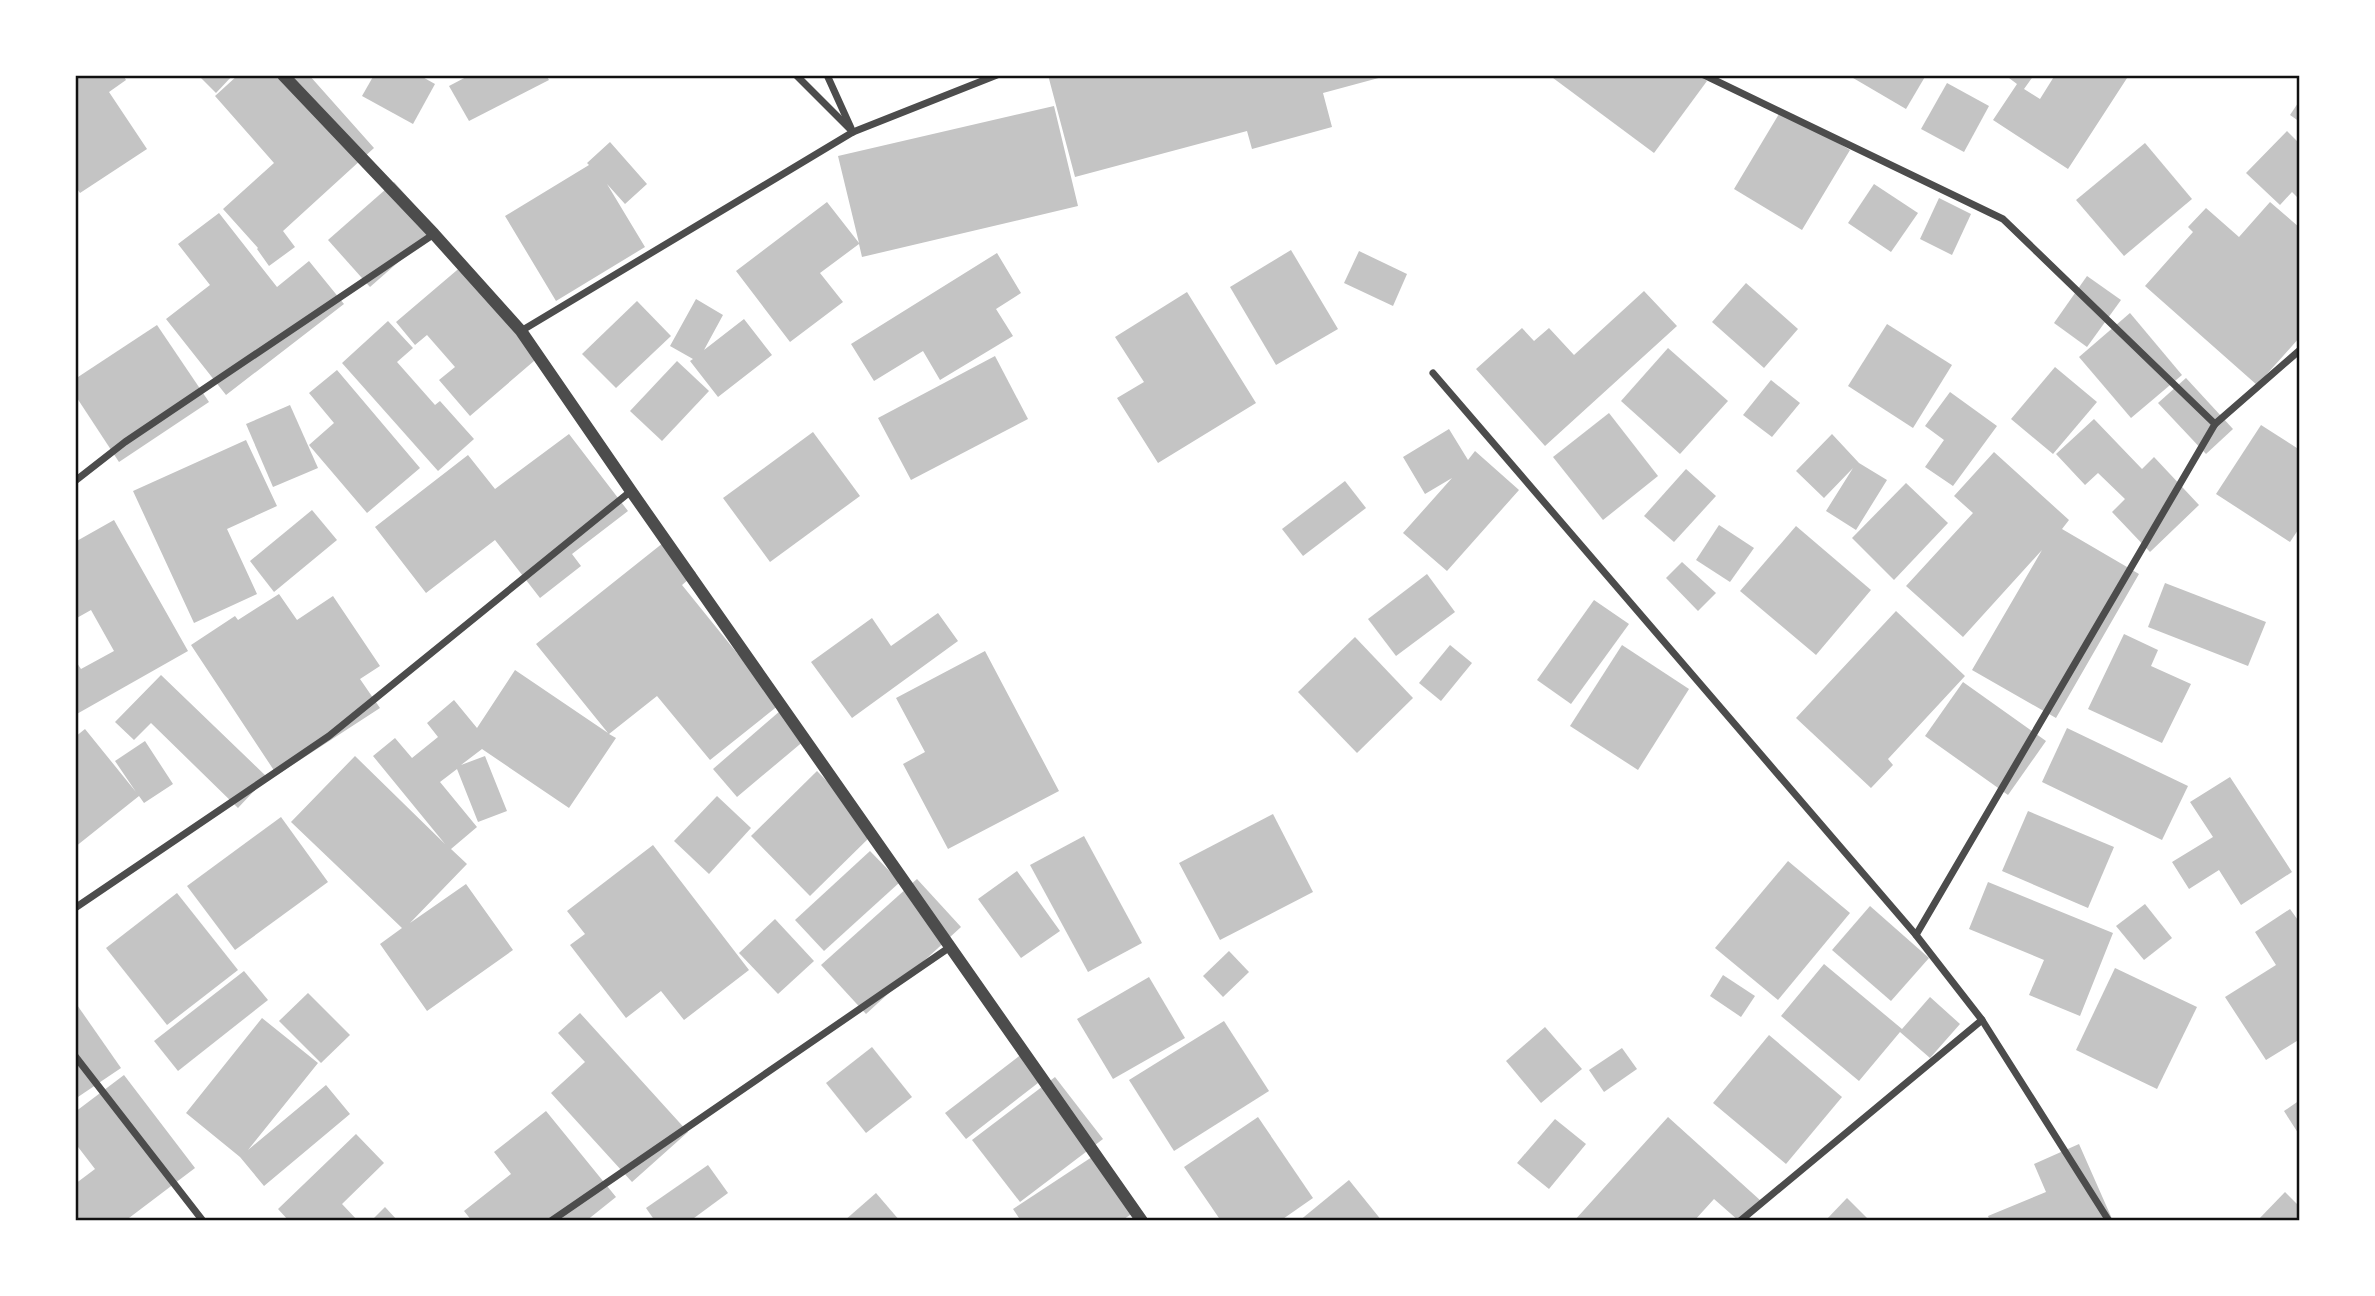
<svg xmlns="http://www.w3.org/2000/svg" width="2375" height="1296" font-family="'Golos Text',sans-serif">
<rect width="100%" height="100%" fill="#fff"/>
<g fill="#c4c4c4">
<path d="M75 75H123L126 80 109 92 147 149 80 193 75 186Z"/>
<path d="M198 75H233L216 93Z"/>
<path d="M238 75H309L374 148 283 231 295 247 269 266 257 249 258 248 223 209 274 163 215 96Z"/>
<path d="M374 75H419L435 84 413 124 362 96Z"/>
<path d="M470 75H546L549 80 469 121 449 86Z"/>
<path d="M1048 75H1386V76L1323 93 1332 127 1252 149 1247 131 1075 177Z"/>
<path d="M1549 75H1698L1707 81 1654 153Z"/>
<path d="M1848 75H1926L1906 109Z"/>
<path d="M2005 75H2034L2024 89 2040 99 2055 75H2129L2068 169 1993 120 2017 84Z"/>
<path d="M1947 83 1989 106 1964 152 1921 129Z"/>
<path d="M2300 100V122L2290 115Z"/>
<path d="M1054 106 1078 206 862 257 859 244 820 273 843 302 790 342 736 271 827 202 859 243 838 156Z"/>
<path d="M1782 109 1850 150 1802 230 1734 189Z"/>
<path d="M2287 131 2300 144V200L2292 192 2280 205 2246 173Z"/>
<path d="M610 142 647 184 625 204 607 184 645 247 556 301 505 216 589 165 587 163Z"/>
<path d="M2145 143 2192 199 2124 256 2076 200Z"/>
<path d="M394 182 436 229 370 287 328 240Z"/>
<path d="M1874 184 1918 213 1891 252 1848 223Z"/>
<path d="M1939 198 1971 214 1952 255 1920 239Z"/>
<path d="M2270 202 2300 228V337L2257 385 2145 286 2193 232 2188 227 2206 208 2239 237Z"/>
<path d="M219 213 277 287 309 261 344 304 226 395 166 319 210 285 178 244Z"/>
<path d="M1291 250 1338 329 1276 365 1230 287Z"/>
<path d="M1359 251 1407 274 1393 306 1344 283Z"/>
<path d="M997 253 1021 293 996 309 1013 336 940 380 923 351 874 381 851 344Z"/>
<path d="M463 265 541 355 470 416 439 380 455 367 427 335 415 345 396 322Z"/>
<path d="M2087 276 2121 300 2087 347 2054 323Z"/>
<path d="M1746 283 1798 329 1764 368 1712 322Z"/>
<path d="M1644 291 1677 326 1545 446 1476 369 1522 328 1534 341 1549 328 1574 355Z"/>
<path d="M1187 292 1256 403 1158 463 1117 398 1144 382 1115 337Z"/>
<path d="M696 299 723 315 704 350 744 319 772 355 718 397 690 361 693 359 670 346Z"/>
<path d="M637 301 671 336 616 388 582 354Z"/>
<path d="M2130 313 2182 375 2131 418 2079 357Z"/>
<path d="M388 321 413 348 397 362 435 405 440 401 474 439 438 471 342 363Z"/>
<path d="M1887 324 1952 365 1913 428 1848 386Z"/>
<path d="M157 325 209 402 119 462 75 395V379Z"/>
<path d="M1668 348 1728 401 1680 454 1621 401Z"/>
<path d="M995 356 1028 419 911 480 878 418Z"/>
<path d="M677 361 709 391 662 441 630 411Z"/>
<path d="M2055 367 2097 402 2053 454 2011 419Z"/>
<path d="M337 370 420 468 367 513 309 445 334 423 309 393Z"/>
<path d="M2186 378 2233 429 2206 454 2158 403Z"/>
<path d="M1771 380 1800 403 1772 437 1743 415Z"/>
<path d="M1950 392 1997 426 1953 486 1925 467 1944 440 1925 426Z"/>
<path d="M290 405 318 468 273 487 246 424Z"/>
<path d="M1609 413 1658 476 1603 520 1553 457Z"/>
<path d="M2094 419 2142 469 2154 457 2199 505 2150 552 2112 512 2125 499 2098 473 2085 485 2056 454Z"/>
<path d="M2261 425 2300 450V527L2290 542 2216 494Z"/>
<path d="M1449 429 1468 460 1475 451 1519 490 1447 571 1403 533 1452 478 1425 494 1403 457Z"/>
<path d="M813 432 860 496 770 562 723 498Z"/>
<path d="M569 434 628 511 572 554 581 566 540 598 495 540 426 593 375 527 468 455 495 489Z"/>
<path d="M1832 434 1859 463 1887 480 1856 530 1826 511 1853 468 1824 498 1796 471Z"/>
<path d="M246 440 277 506 227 529 257 594 194 623 133 491Z"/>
<path d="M1994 452 2069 520 2062 529 2139 574 2056 718 1972 670 2042 550 1963 637 1906 586 1973 513 1954 496Z"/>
<path d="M1686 469 1716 496 1674 542 1644 516Z"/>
<path d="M1345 481 1366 508 1303 556 1282 529Z"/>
<path d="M1906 483 1948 523 1894 580 1852 538Z"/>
<path d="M312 510 337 540 274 592 250 561Z"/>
<path d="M114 520 188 651 75 715V660L81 669 114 651 91 610 75 619V542Z"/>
<path d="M1719 525 1754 548 1730 582 1696 560Z"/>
<path d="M1796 526 1871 590 1816 655 1740 591Z"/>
<path d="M668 539 696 573 682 585 779 705 710 760 657 696 609 734 616 738 569 808 482 749 461 765 485 756 507 811 478 822 457 769 440 782 477 827 451 849 467 864 410 923 466 884 513 950 427 1011 380 944 402 928 291 822 355 756 445 844 373 756 395 738 412 758 438 737 427 723 454 700 477 728 515 670 608 733 536 644Z"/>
<path d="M1682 562 1716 593 1698 611 1666 578Z"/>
<path d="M1427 574 1455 612 1396 656 1368 619Z"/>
<path d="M2165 583 2266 622 2248 666 2148 627Z"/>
<path d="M279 594 297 620 333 596 380 666 360 679 380 708 277 775 191 645 235 616 238 620Z"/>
<path d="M1594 600 1629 624 1571 704 1537 680Z"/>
<path d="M1896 611 1965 676 1888 759 1893 765 1871 788 1796 718Z"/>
<path d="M938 613 958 641 852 718 811 662 872 618 891 646Z"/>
<path d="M2124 634 2158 650 2151 666 2191 684 2162 743 2088 709Z"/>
<path d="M1355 637 1413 698 1357 753 1298 692Z"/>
<path d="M1450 645 1472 663 1441 701 1419 683Z"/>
<path d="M1622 645 1689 689 1638 770 1570 726Z"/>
<path d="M985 651 1059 791 948 849 903 764 925 752 896 698Z"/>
<path d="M161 675 267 777 238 808 151 723 134 740 115 722Z"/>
<path d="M1963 682 2046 741 2008 795 1925 736Z"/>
<path d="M780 711 805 740 737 797 713 769Z"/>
<path d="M2067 728 2188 786 2162 840 2042 782Z"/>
<path d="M85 729 136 792 115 761 145 741 173 784 144 803 139 796 75 847V737Z"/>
<path d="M817 771 876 831 810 896 751 836Z"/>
<path d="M2230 777 2292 872 2241 905 2219 870 2189 889 2172 862 2213 837 2190 802Z"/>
<path d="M717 796 751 828 709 874 674 841Z"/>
<path d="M2028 811 2114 847 2088 908 2002 871Z"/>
<path d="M1273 814 1313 892 1220 940 1179 863Z"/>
<path d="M281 817 328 882 235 950 187 886Z"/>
<path d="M1084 836 1142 943 1088 972 1030 865Z"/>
<path d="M653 845 749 970 684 1020 661 991 626 1018 570 945 585 934 567 911Z"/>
<path d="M870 851 900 882 824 951 795 920Z"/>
<path d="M1788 861 1850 913 1778 1000 1715 948Z"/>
<path d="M1017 871 1060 931 1021 958 978 899Z"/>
<path d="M917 879 961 927 866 1014 821 965Z"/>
<path d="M1988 882 2113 933 2080 1016 2029 995 2044 960 1969 929Z"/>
<path d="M177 893 238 970 167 1025 106 948Z"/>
<path d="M2145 904 2172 938 2144 960 2116 926Z"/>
<path d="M1870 906 1929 958 1891 1001 1832 950Z"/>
<path d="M2290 909 2300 923V1039L2266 1060 2225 997 2276 965 2255 932Z"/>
<path d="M775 919 814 961 778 994 739 953Z"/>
<path d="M1229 951 1249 972 1223 997 1203 976Z"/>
<path d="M1824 964 1902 1029 1930 997 1960 1024 1930 1058 1900 1032 1859 1081 1781 1016Z"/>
<path d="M2115 968 2197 1007 2157 1089 2076 1050Z"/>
<path d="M244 971 268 1000 178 1071 154 1041Z"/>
<path d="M1723 975 1755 996 1741 1017 1710 996Z"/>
<path d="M1149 977 1185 1038 1113 1079 1077 1019Z"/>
<path d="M308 993 350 1035 321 1063 279 1021Z"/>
<path d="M75 1002 121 1068 75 1099Z"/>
<path d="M580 1013 688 1132 632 1182 551 1093 585 1062 558 1033Z"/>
<path d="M262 1018 318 1063 248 1150 326 1085 350 1114 264 1186 240 1157 186 1113Z"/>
<path d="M1224 1021 1269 1091 1174 1151 1129 1080Z"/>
<path d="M1545 1027 1582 1069 1541 1103 1506 1061Z"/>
<path d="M1769 1035 1842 1097 1786 1164 1713 1103Z"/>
<path d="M872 1047 912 1097 866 1133 826 1083Z"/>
<path d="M1622 1048 1637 1069 1604 1092 1589 1070Z"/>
<path d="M1027 1050 1047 1076 966 1139 945 1113Z"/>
<path d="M124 1075 195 1168 125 1221H75V1184L95 1169 75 1143V1112Z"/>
<path d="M1055 1077 1103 1139 1020 1202 972 1140Z"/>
<path d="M2300 1100V1136L2284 1111Z"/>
<path d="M546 1111 616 1197 586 1221H472L464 1211 511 1174 494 1152Z"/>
<path d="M1258 1117 1313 1198 1280 1221H1221L1184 1167Z"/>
<path d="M1668 1117 1761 1201 1739 1221 1714 1199 1694 1221H1574Z"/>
<path d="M1555 1119 1586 1144 1549 1189 1517 1163Z"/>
<path d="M356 1134 384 1163 342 1204 358 1221H289L278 1209Z"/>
<path d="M2079 1144 2113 1221H1990L1988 1216 2046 1192 2034 1164Z"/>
<path d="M1098 1153 1136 1211 1121 1221H1021L1013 1209Z"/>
<path d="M708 1165 728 1193 690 1221H655L646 1208Z"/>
<path d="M1349 1180 1382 1221H1299Z"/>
<path d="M2285 1192 2300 1207V1221H2257Z"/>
<path d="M876 1193 900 1221H844Z"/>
<path d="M1847 1198 1870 1221H1825Z"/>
<path d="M385 1207 398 1221H371Z"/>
</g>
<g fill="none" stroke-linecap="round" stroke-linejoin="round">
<g stroke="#4c4c4c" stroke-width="7">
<path d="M796 75 853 132"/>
<path d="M827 75 851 128"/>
<path d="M521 331 853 132 997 75"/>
<path d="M1433 373 1916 935 2215 424 2003 219 1704 75"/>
<path d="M2215 424 2300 350"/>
<path d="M75 481 125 442 434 234"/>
<path d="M75 908 329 736 631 491"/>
<path d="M1916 935 1982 1020 2109 1221"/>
<path d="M75 1056 203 1221"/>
<path d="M551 1221 950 947"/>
<path d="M1740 1221 1982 1020"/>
</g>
<path stroke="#4c4c4c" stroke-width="12" d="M283 75 434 234 521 331 631 491 1142 1221"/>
</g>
<rect width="2375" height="1296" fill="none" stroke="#ffffff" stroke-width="154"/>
<rect x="77" y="77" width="2221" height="1142" fill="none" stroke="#111" stroke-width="2.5"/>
</svg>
